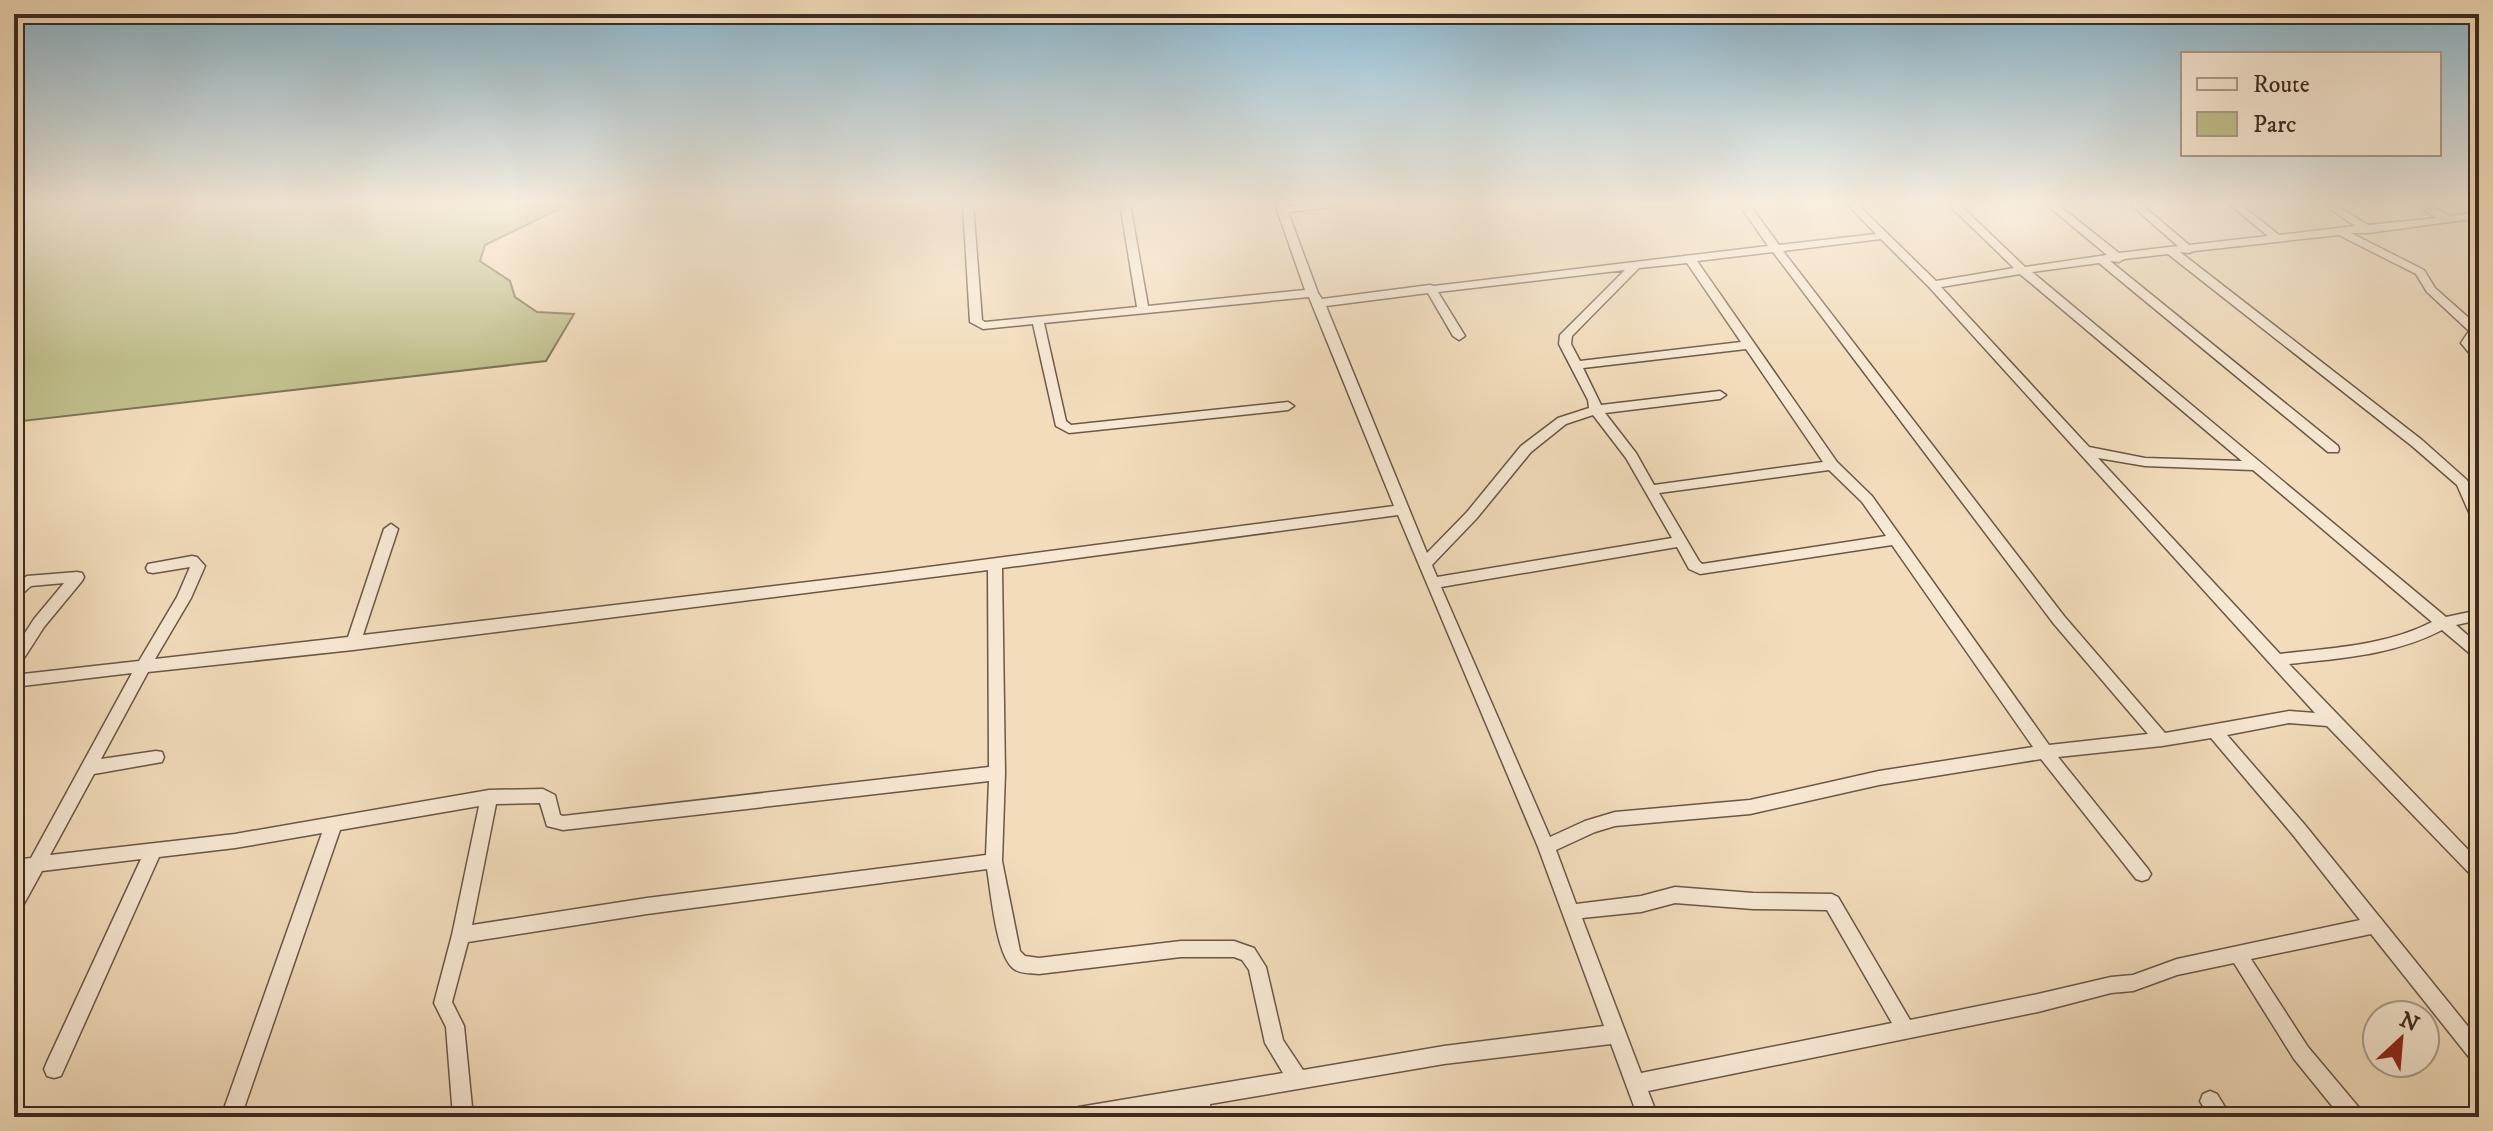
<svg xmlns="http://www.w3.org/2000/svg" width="2493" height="1131" font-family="'IM FELL DW Pica',serif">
<rect width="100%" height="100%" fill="#f2dcbb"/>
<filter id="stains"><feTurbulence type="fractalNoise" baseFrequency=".0025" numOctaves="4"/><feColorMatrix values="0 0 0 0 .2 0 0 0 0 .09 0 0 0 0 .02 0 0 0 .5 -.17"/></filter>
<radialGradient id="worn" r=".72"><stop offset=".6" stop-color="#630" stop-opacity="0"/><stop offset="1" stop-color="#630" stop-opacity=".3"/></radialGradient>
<path fill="#c0bf8c" stroke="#7e7556" stroke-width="2" d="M14 204H569L485 245 480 261 510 281 515 297 537 312 574 314 546 361 14 422Z"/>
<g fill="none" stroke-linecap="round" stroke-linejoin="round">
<defs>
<g id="minor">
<path d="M963 204H973L982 320 985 322 1137 307 1120 204H1130L1148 306 1305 290 1275 204H1285L1286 206 1336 204 1331 207 1288 212 1318 293 1322 299 1430 285 1434 286 1768 246 1739 204H1749L1779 245 1876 234 1847 204H1857L1936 281 2014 268 1948 204H1959L2025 267 2107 255 2046 204H2057L2119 253 2178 246 2130 204H2141L2189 245 2268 236 2229 204H2240L2279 235 2355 226 2323 204H2334L2368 225 2436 218 2415 204H2427L2449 216 2479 212V218L2368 233H2351L2424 270 2435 288 2479 327V333L2473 343 2479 350V361L2475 360 2461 343 2469 331 2427 292 2416 274 2339 235 2194 251 2189 253 2180 252 2422 440 2467 480 2479 505V524L2472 519 2457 485 2412 446 2168 254 2124 259 2119 262 2110 261 2338 446 2339 449 2338 452H2328L2099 263 2032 272 2446 617 2479 610V620L2456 625 2479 645V659L2474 657 2442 630C2394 655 2342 658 2289 664L2479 861V879L2473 877 2327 726 2289 723 2227 735 2305 825 2479 1040V1064L2472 1061 2371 934 2251 959 2308 1047 2361 1110 2364 1117H2341L2294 1059 2234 963 2177 975 2133 991 2111 993 2038 1012 1648 1091 1658 1117H1638L1611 1044 1444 1064 1210 1104 1212 1117H1192L1191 1107 1136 1117H1069L1072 1110 1079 1107 1283 1073 1265 1043 1249 970 1242 960 1234 957H1181L1039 974C1031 973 1021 974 1014 969 996 956 991 892 987 869L647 914 468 942 452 1002 464 1026 473 1117H453L446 1027 434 1003 452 935 479 806 340 830 241 1117H221L322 833 235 848 159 857 61 1076 54 1078 47 1076 44 1069 47 1062 141 859 42 871 20 911 14 914V889L23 873 14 874V860L31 858 132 673 14 687V675L139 661 177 597 190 567 153 573 148 572 146 568 148 564 192 556 197 557 205 566 191 598 155 659 348 637 384 529 391 524 398 529 363 635 883 573 1394 506 1309 297 1044 323 1066 421 1071 425 1288 402 1294 406 1288 410 1069 433 1056 426 1033 324 983 329 970 322ZM1881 239 1929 287 2315 713 2289 711 2165 733 2064 616 1783 251ZM1773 252 2054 624 2148 734 2049 745 1872 496 1837 462 1697 261ZM1687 263 1741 342 1580 361 1571 344 1572 336 1639 268ZM1625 270 1560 335 1559 344 1588 400 1589 408 1558 418 1521 446 1467 512 1427 553 1326 306 1428 293 1453 336 1459 340 1465 336 1438 292ZM2020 274 2242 461 2145 458 2089 447 1941 287ZM1746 349 1823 462 1654 485 1636 453 1605 413 1720 399 1726 395 1720 391 1601 405 1583 368ZM1593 415 1626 458 1672 538 1437 577 1432 565 1477 518 1531 452 1566 424ZM2098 458 2145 466 2253 470 2432 622C2385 646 2331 648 2280 654ZM1829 470 1862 502 1886 536 1702 564 1699 561 1659 493ZM1398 515 1538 847 1604 1026 1444 1046 1303 1070 1283 1040 1266 967 1254 948 1234 941H1181L1039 958 1025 956 1020 951 1002 861 1005 773 1002 568ZM1892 545 2033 747 1879 771 1750 800 1615 812 1585 821 1550 837 1441 587 1677 547 1689 569 1700 574ZM988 570 989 767 563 816 560 815 555 795 543 789 489 790 235 834 50 855 94 774 162 762 164 757 162 752 156 751 101 759 148 672 353 650ZM2211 738 2293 835 2360 920 2177 959 2133 975 2111 977 2038 994 1910 1020 1838 897 1832 894 1753 893 1675 887 1641 896 1576 904 1556 850 1595 832 1615 826 1750 814 1879 785 2041 759 2136 879 2142 881 2148 879 2151 874 2148 869 2058 757 2162 746ZM989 781 986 855 647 898 472 925 496 804 540 803 547 826 563 830ZM1675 903 1753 909 1827 910 1892 1023 1641 1073 1582 918 1641 912Z"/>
<path d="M77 572 82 573 84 577 82 581 44 627 19 666 14 668V650L34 619 64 583 31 586 19 597 14 598V585L27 576Z"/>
<path d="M2210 1091 2217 1094 2231 1117H2209L2200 1101 2203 1094Z"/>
</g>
</defs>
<use href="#minor" stroke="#6a5747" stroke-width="3"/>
<use href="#minor" fill="#f7e8d3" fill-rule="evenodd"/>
</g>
<linearGradient id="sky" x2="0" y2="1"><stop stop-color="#89b7d0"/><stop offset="0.56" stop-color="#f9efe0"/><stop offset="1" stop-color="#f9efe0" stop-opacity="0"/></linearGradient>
<rect width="2493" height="362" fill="url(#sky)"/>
<rect width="2493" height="1131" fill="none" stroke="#f2dcbb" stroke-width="48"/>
<rect x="16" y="16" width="2461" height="1099" fill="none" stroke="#3c2b20" stroke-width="4"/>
<rect x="24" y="24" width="2445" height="1083" fill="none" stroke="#3c2b20" stroke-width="2"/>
<rect x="2181" y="52" width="260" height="104" fill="#f7e8d3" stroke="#ac9c8b" stroke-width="2"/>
<rect x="2197" y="78" width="40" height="12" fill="#f7e8d3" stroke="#ac9c8b" stroke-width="2"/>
<text x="2253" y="92" font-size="24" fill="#3c2b20">Route</text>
<rect x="2197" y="112" width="40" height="24" fill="#c0bf8c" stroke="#ac9c8b" stroke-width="2"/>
<text x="2253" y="132" font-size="24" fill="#3c2b20">Parc</text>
<g transform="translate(2401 1039) rotate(26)"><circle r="38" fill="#f7e8d3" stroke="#ac9c8b" stroke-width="2"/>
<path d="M0-6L14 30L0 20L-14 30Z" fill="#8f2418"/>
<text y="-12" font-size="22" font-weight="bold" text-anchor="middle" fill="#3c2b20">N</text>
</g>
<rect width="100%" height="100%" filter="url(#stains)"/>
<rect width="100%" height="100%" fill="url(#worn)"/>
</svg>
